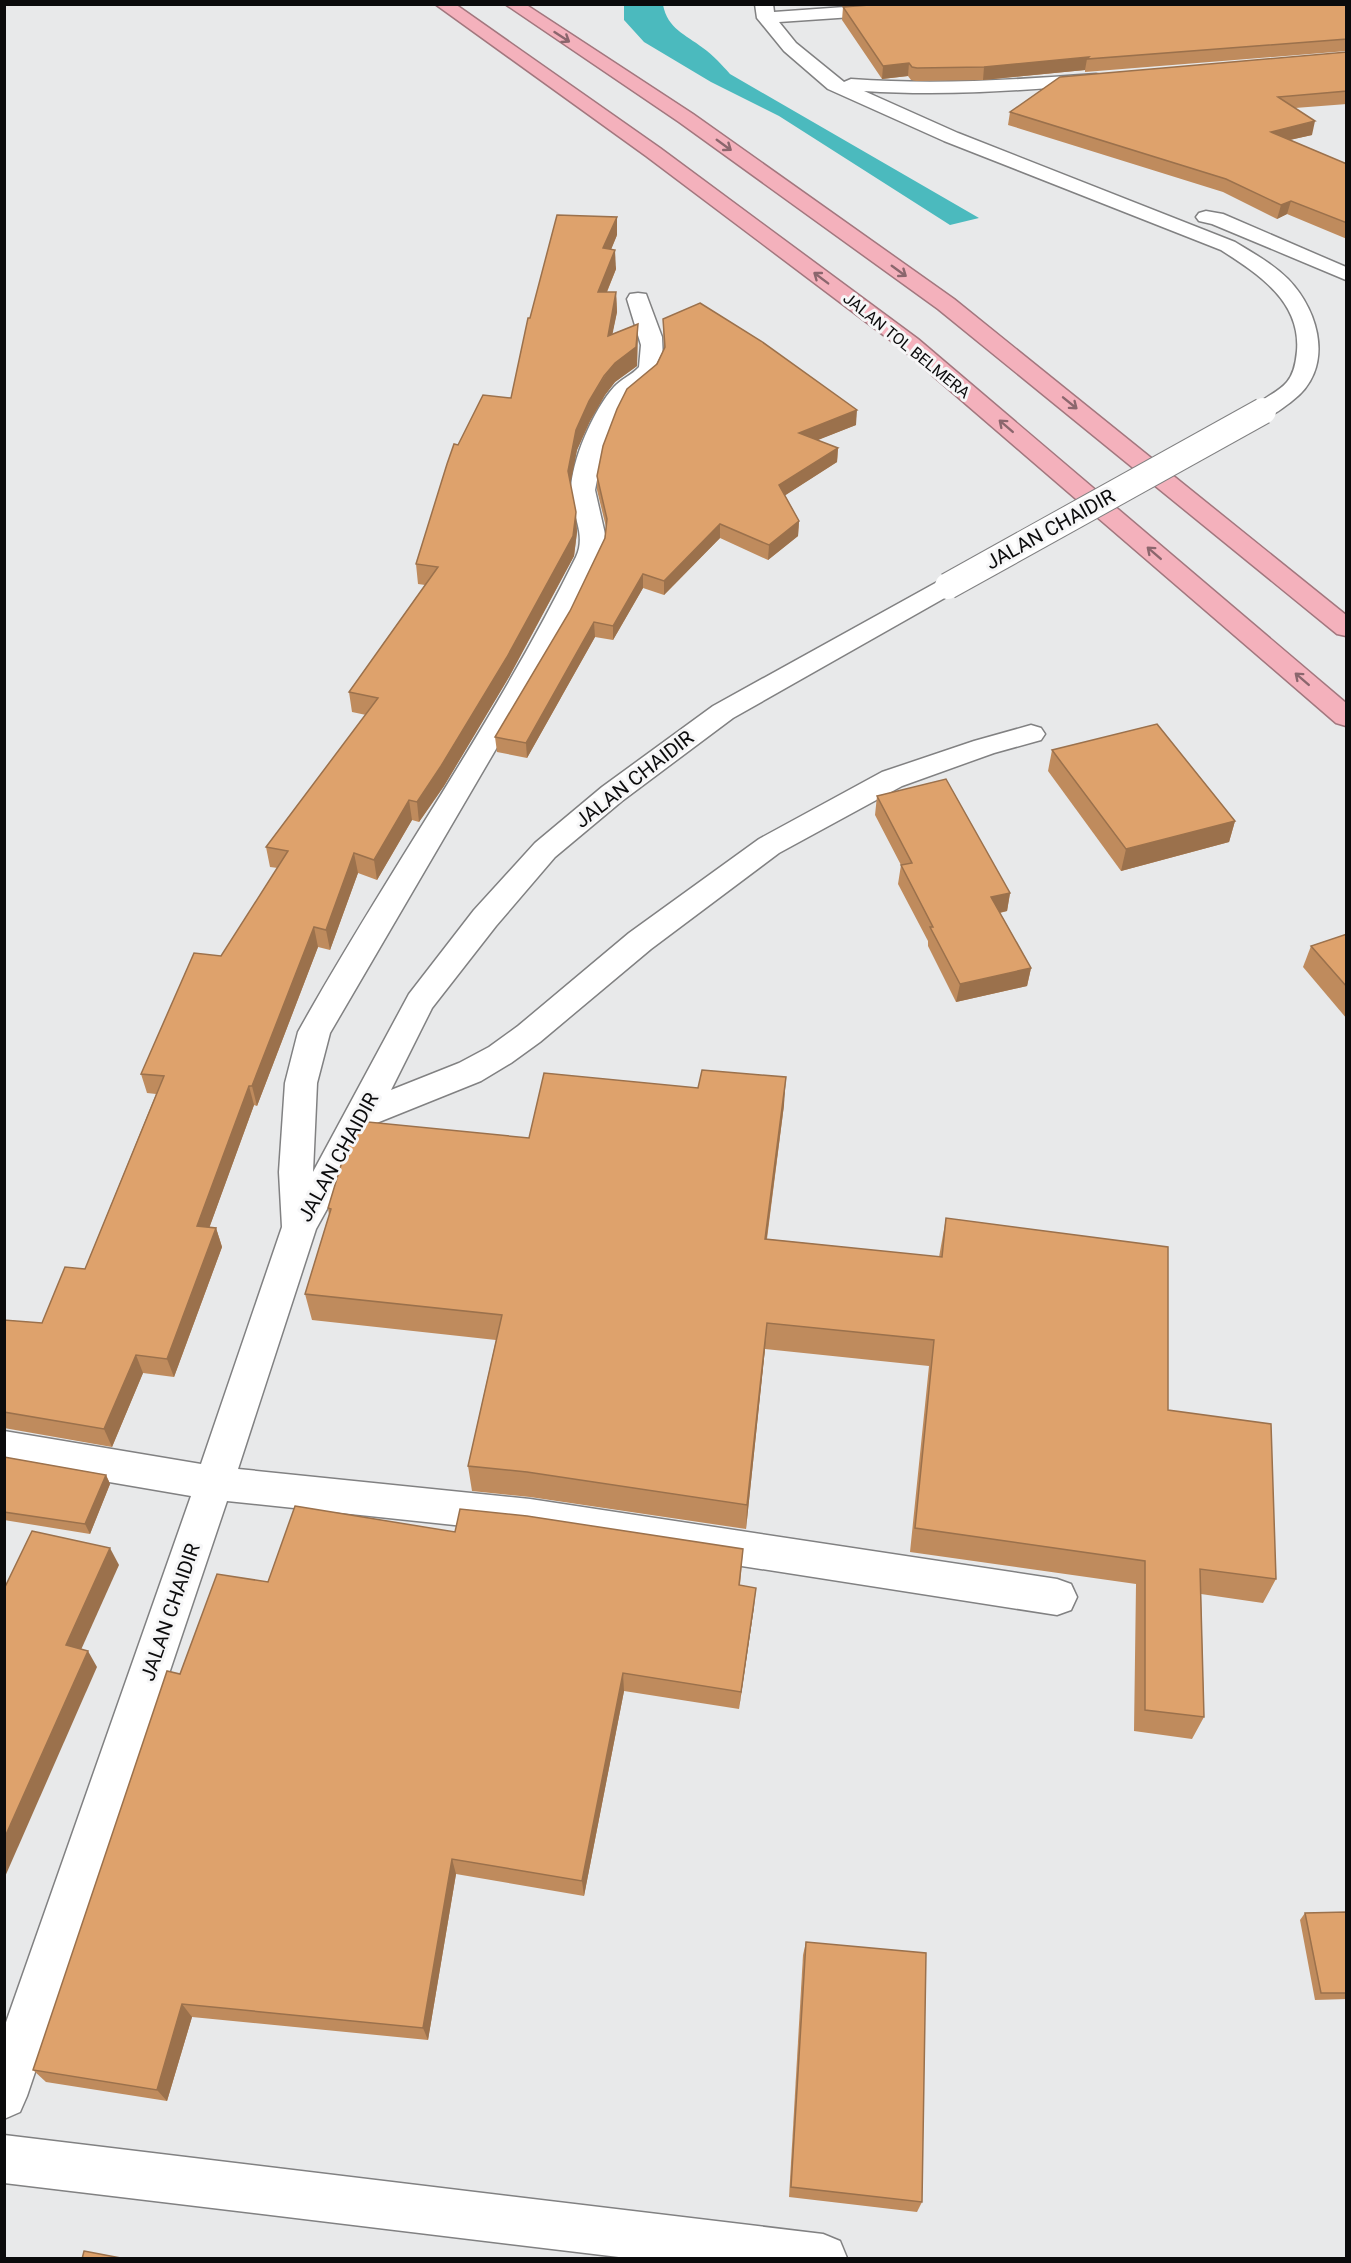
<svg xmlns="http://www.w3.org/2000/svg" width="1351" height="2263" font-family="Roboto,sans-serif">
<rect width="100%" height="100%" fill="#e8e9ea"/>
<path fill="#4bbabe" d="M624 5H663C668 29 685 34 703 48 713 55 722 65 730 74L979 218 950 225 779 116 711 82 644 42 624 20Z"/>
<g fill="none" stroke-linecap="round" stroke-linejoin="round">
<defs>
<g id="minor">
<path d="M755 4H773L774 12 887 4H978L970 9 779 22 796 43 844 82 851 79C936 85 1011 80 1096 74L1102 75 1105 79 1102 83 1096 84C1018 91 942 96 864 91L958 133 1235 242C1253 253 1273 264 1288 279 1321 313 1334 370 1292 401 1280 410 1270 420 1255 416L1252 411C1260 398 1277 394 1287 382 1294 374 1296 362 1297 351 1301 301 1258 274 1221 250L944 141 828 89 784 51 757 18Z"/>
<path d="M1206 211 1223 214 1346 267V280L1212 224 1199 221 1196 217 1199 213Z"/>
<path d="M638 293 646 294 662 337 663 361 655 377 626 402 615 422 601 460 595 490 605 534 603 552 569 624 330 1033 317 1083 313 1172 409 994 474 910 535 843 602 787 713 706 939 581 948 578 957 581 961 586 957 591 733 718 622 801 555 857 496 926 432 1008 391 1090 459 1063 489 1047 518 1026 629 933 759 839 882 772 974 741 1031 725 1041 728 1045 734 1041 740 994 753 902 786 779 853 651 949 540 1042 511 1063 481 1081 374 1124 316 1229 238 1469 530 1499 1057 1579 1071 1584 1077 1597 1071 1610 1057 1615 530 1533 227 1501 27 2096 20 2112 4 2119V2028L191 1496 4 1464V1431L201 1464 282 1227 279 1172 285 1083 298 1032C387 872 495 722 576 557 587 534 571 514 571 491 571 461 594 409 614 387 621 379 632 375 639 367L641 345 627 299 630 294Z"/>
<path d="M4 2135 823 2234 840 2241 847 2258H627L4 2183Z"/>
</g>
<g id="highway">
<path d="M435 4H455L660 148 918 339 1346 703V726L1336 723 902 349 646 156Z"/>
<path d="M505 4H525L693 114 954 299 1346 615V636L1337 634 938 309 679 122Z"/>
</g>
</defs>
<use href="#minor" stroke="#818182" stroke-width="3"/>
<use href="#highway" stroke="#a2777e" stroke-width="3"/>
<use href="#minor" fill="#fff" fill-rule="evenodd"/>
<use href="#highway" fill="#f4b1bc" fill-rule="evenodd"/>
<defs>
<path id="minor-bridge" d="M948 586 1263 411"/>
</defs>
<use href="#minor-bridge" stroke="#818182" stroke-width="28" stroke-linecap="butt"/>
<use href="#minor-bridge" stroke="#fff" stroke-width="26"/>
</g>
<g fill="#bf8b5d">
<path d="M1347 4V51L1085 72V70L983 80 916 81 911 80 908 76 882 79 842 20 843 7Z"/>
<path d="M1347 52V104L1295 108 1312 135 1289 140 1347 164V239L1287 214 1277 219 1223 192 1008 125 1010 112Z"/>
<path d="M617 235 611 249 616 269 607 292H616L617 312 612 334 638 324 637 366 615 382 605 395 590 421 577 450 570 483 577 532 574 556 509 677 444 786 419 822 412 820 377 880 358 873 330 950 318 947 257 1106 254 1105 209 1228H216L222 1247 174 1377 143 1373 112 1447 4 1428V1320L42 1323 85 1269 156 1094 147 1093 141 1074 221 956 278 868 270 867 266 847 366 715 352 712 349 692 425 585 418 584 416 564 458 445 511 398 530 318Z"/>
<path d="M663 319 856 425 817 440 838 448 837 462 785 495 799 521 798 536 768 560 720 538 664 595 643 588 613 640 595 637 527 758 497 752 495 737 570 611 605 538 606 527 597 490V476L664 349Z"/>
<path d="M1052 750 1235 821 1229 842 1121 871 1048 771Z"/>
<path d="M877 796 1010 893 1007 911 1000 913 1031 968 1027 986 956 1002 928 946V941L898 884 901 865 875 815Z"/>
<path d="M1347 934V1019L1303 967 1311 946Z"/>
<path d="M784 1105 767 1239 939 1257 946 1218 1168 1410 1276 1579 1263 1603 1201 1594 1204 1717 1192 1739 1134 1731 1136 1584 910 1552 929 1366 765 1349 746 1529 530 1497 472 1491 468 1466 496 1340 312 1320 305 1294 329 1215 328 1208 529 1138Z"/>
<path d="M4 1457 106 1475 110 1484 90 1534 4 1520Z"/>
<path d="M455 1532 743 1549 740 1585 754 1607 739 1709 624 1691 584 1896 456 1874 428 2040 192 2017 167 2101 46 2082 33 2070 180 1674 268 1582Z"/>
<path d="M1347 1912V1999L1315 2000 1300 1920 1305 1913Z"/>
<path d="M806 1942 922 2202 917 2212 789 2197 803 1955Z"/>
</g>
<g fill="#9b714c">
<path d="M1089 57 1087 59 1085 70 983 80 984 67Z"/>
<path d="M909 63 908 76 882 79 883 66Z"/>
<path d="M1315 121 1312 135 1268 145 1271 132Z"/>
<path d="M1291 201 1287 214 1277 219 1281 205Z"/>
<path d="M617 217V235L604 267 603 248Z"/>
<path d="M615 250 616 269 599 311 598 292Z"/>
<path d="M616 292 617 312 608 356V336Z"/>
<path d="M638 324 637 366 615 382 605 395 590 421 577 450 569 491 568 471 576 430 589 401Z"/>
<path d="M857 410 856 425 798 448 799 433Z"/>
<path d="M838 448 837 462 778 500 779 485Z"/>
<path d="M576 512 577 532 574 556 509 677 444 786 419 822 417 802Z"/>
<path d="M799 521 798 536 768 560 769 545Z"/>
<path d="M720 524V538L664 595V581Z"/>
<path d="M643 574V588L613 640V626Z"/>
<path d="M594 622 595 637 527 758 526 743Z"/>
<path d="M409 800 412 820 377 880 374 860Z"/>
<path d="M1235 821 1229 842 1121 871 1126 849Z"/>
<path d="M354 853 358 873 330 950 326 930Z"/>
<path d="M1010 893 1007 911 988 915 991 897Z"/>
<path d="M314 927 318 947 257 1106 252 1086Z"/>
<path d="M1031 968 1027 986 956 1002 960 984Z"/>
<path d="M786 1077 784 1105 763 1266 765 1239Z"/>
<path d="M249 1086 254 1105 203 1245 197 1226Z"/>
<path d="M216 1228 222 1247 174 1377 167 1359Z"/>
<path d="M767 1323 765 1349 746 1529 747 1505Z"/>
<path d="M136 1355 143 1373 112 1447 104 1429Z"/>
<path d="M106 1475 110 1484 90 1534 85 1524Z"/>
<path d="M110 1548 119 1565 76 1661 66 1645Z"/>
<path d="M756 1588 754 1607 739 1709 741 1692Z"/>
<path d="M88 1651 97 1667 4 1879V1839Z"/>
<path d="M623 1673 624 1691 584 1896 582 1881Z"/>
<path d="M452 1859 456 1874 428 2040 423 2028Z"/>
<path d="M182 2004 192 2017 167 2101 157 2090Z"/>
</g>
<g fill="#dea26c" stroke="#9b714c" stroke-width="1.5">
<path d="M883 4H1347V39L1087 59 1089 57 984 67 917 68 912 67 909 63 883 66 843 7Z"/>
<path d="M1347 52V91L1278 97 1315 121 1271 132 1347 164V223L1291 201 1281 205 1226 179 1010 112 1060 77Z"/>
<path d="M557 215 617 217 603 248 615 250 598 292H616L608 336 638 324 636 347 615 363 604 376 589 401 576 430 568 471 576 512 573 536 507 657 441 766 417 802 409 800 374 860 354 853 326 930 314 927 252 1086H249L197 1226 216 1228 167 1359 136 1355 104 1429 4 1412V1320L42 1323 65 1267 85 1269 164 1076 141 1074 194 953 221 956 288 851 266 847 378 698 349 692 438 567 416 564 447 464 454 444 458 445 483 395 511 398 528 318H530Z"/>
<path d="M700 303 761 341 857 410 799 433 838 448 779 485 799 521 769 545 720 524 664 581 643 574 613 626 594 622 526 743 495 737 570 611 605 538 607 519 597 476 603 446 617 409 627 389 657 364 665 347 663 319Z"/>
<path d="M1157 724 1235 821 1126 849 1052 750Z"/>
<path d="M946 779 1010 893 991 897 1031 968 960 984 930 927H933L901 865 912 863 877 796Z"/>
<path d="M1347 934V987L1311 946Z"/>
<path d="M702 1070 786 1077 765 1239 942 1257 946 1218 1168 1247V1410L1271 1424 1276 1579 1200 1569 1204 1717 1145 1710V1561L915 1528 934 1340 767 1323 747 1505 527 1472 468 1466 502 1315 305 1294 331 1209 328 1208 351 1132 358 1121 529 1138 544 1073 698 1088Z"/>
<path d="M4 1457 106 1475 85 1524 4 1512Z"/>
<path d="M295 1506 455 1532 460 1509 527 1516 743 1549 739 1585 756 1588 741 1692 623 1673 582 1881 452 1859 423 2028 182 2004 157 2090 33 2070 167 1671 180 1674 217 1574 268 1582Z"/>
<path d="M32 1531 110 1548 66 1645 88 1651 4 1839V1589Z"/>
<path d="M1347 1912V1993H1321L1305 1913Z"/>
<path d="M806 1942 926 1953 922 2202 791 2187Z"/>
<path d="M84 2251 126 2259H82Z"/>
</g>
<defs><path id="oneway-shaft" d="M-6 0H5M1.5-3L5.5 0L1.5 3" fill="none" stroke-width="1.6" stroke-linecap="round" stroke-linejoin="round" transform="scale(1.5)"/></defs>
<g stroke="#8b666d">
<use href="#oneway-shaft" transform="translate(562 37) rotate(33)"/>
<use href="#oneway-shaft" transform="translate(724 145) rotate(36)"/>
<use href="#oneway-shaft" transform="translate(899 271) rotate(36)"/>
<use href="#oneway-shaft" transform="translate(821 278) rotate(-143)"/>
<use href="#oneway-shaft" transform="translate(1070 403) rotate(39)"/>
<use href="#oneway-shaft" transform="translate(1006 426) rotate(-139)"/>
<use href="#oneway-shaft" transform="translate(1154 553) rotate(-139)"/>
<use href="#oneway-shaft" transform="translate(1302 679) rotate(-139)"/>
</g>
<g text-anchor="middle" stroke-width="6" stroke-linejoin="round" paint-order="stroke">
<g font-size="16" fill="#0b0b0c" stroke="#f6f6f7">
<text transform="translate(907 345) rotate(39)" y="6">JALAN TOL BELMERA</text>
</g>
<g font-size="20" fill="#0b0b0c" stroke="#f6f6f7">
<text transform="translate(1050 529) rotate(-29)" y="7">JALAN CHAIDIR</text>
<text transform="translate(634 779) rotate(-38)" y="7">JALAN CHAIDIR</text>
<text transform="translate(338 1157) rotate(-61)" y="7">JALAN CHAIDIR</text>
<text transform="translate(170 1612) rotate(-71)" y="7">JALAN CHAIDIR</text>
</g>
</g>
<rect width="1351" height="2263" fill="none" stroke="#0b0b0c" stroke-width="12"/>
</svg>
